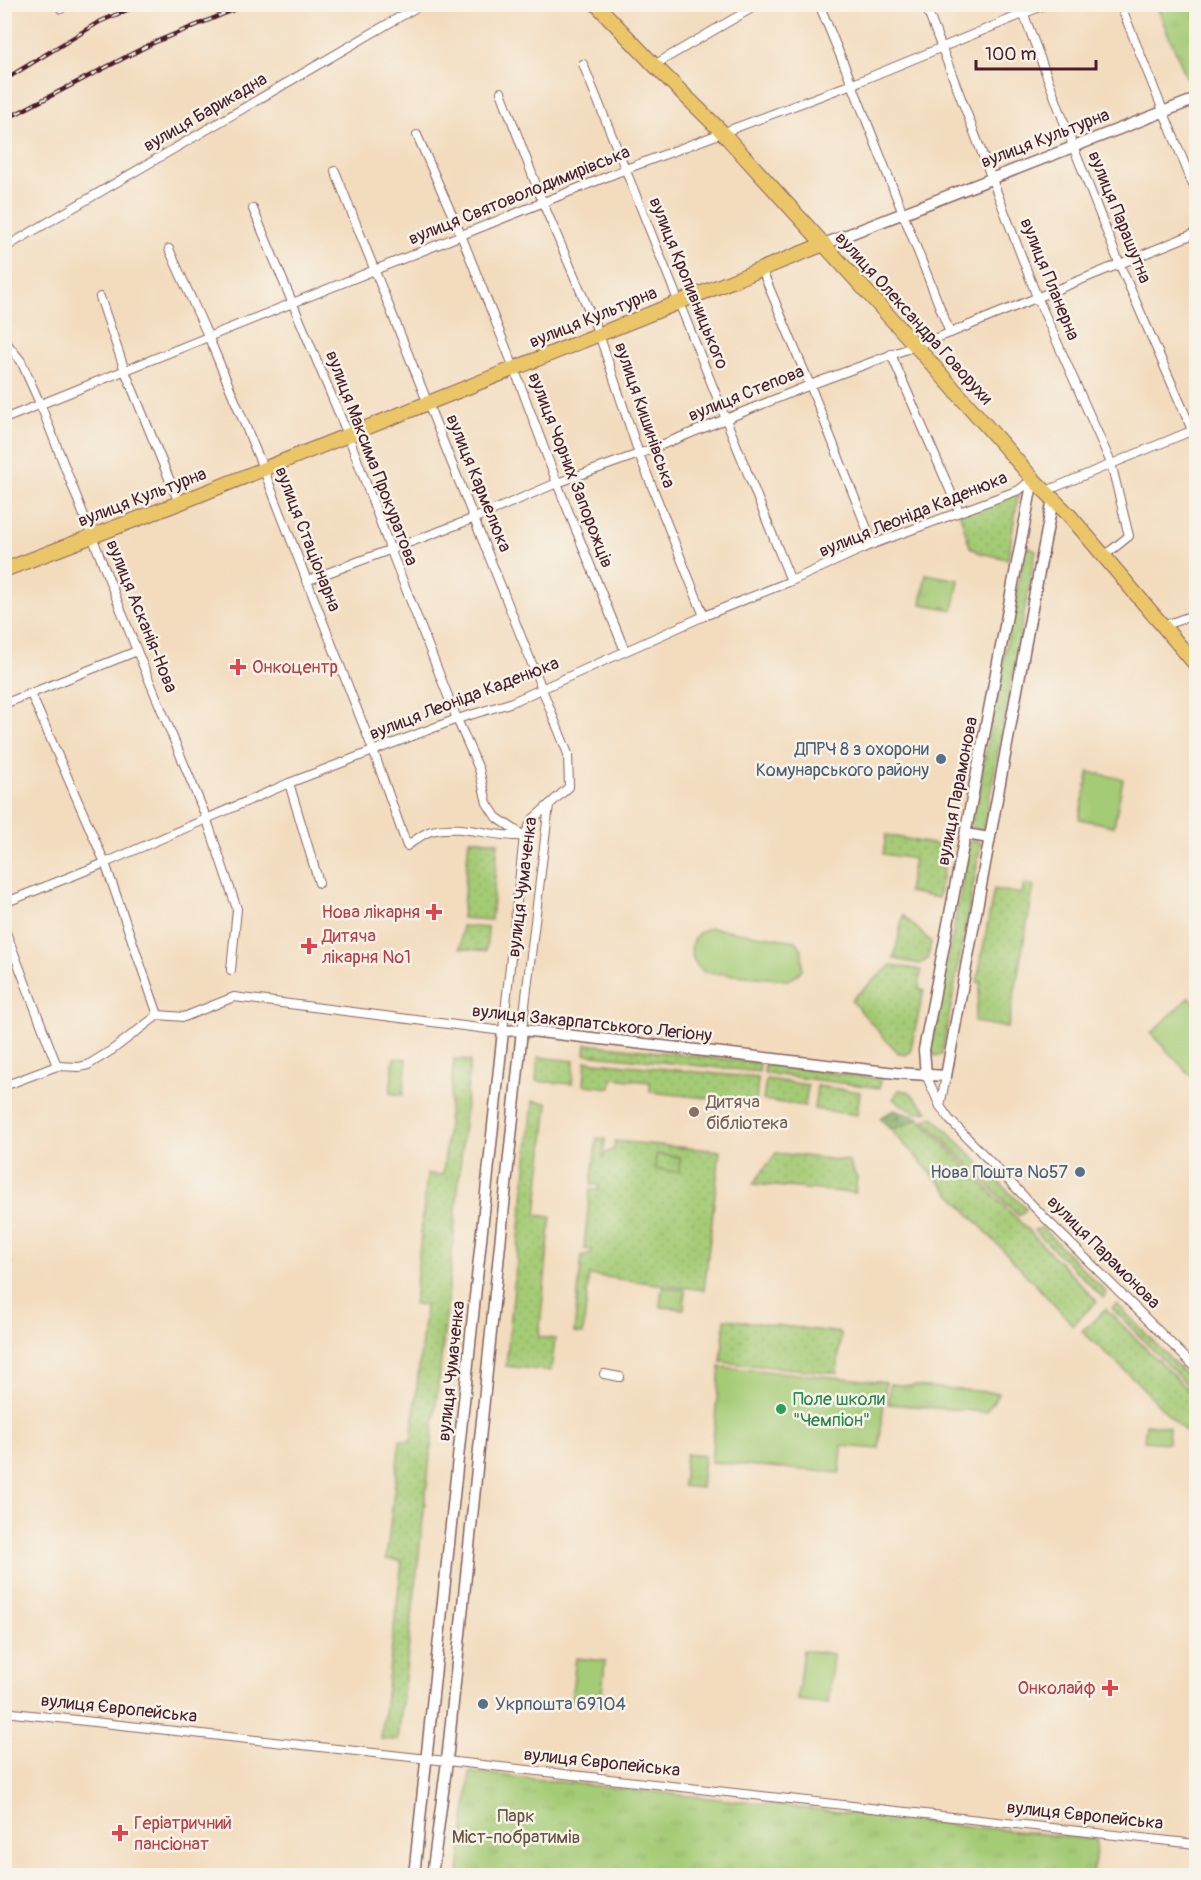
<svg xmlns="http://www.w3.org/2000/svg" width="1201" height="1880" font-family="Pangolin,sans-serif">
<defs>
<pattern id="grass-dots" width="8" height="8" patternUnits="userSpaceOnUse" patternTransform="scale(1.5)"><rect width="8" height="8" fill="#a4cb75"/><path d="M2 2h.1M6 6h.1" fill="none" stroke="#8fae65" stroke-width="1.8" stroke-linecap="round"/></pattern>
<pattern id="forest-firs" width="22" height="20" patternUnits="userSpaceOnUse" patternTransform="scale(1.5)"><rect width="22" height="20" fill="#83af66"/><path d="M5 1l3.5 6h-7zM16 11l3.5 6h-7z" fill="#6d8e54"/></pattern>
<pattern id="park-tufts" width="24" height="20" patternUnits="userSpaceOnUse" patternTransform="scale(1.5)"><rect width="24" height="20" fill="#a4cb75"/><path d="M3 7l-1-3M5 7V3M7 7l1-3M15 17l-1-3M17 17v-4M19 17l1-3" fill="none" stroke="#8fae65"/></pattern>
</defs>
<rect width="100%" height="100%" fill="#f7f3e8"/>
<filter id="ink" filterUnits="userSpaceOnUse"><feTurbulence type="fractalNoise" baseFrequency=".0167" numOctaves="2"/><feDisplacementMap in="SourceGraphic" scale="12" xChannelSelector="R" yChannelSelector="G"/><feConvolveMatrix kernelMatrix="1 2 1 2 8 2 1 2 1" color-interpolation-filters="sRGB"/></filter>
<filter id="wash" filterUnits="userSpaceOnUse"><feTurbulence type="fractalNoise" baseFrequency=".008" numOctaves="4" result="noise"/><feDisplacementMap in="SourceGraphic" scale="24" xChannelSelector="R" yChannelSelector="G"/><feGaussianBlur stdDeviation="1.35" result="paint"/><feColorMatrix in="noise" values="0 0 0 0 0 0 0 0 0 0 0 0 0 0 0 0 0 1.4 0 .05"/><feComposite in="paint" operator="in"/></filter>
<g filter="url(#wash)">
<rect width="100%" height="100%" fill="#f3dcbe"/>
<g fill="url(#grass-dots)" stroke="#777550" stroke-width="1.5">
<path d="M1019 490 1008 559 980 553 970 547 959 511Z"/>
<path d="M1025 546 1036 550 984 827 981 830 972 828V823Z"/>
<path d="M886 835 948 847 938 898 908 892 914 859 883 854Z"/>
<path d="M469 839 498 842 491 920 462 918Z"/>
<path d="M973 839 981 843 942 1054 935 1056 931 1051 970 840Z"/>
<path d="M1024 884 1034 886 1008 1028 974 1022 981 983 977 982 994 889 1022 894Z"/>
<path d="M903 915 931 942 928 959 920 964 894 959Z"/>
<path d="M462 926 488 928 486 951 460 948Z"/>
<path d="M891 965 921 970 919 989 924 990 910 1052 905 1055 897 1052 851 1000Z"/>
<path d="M586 1044 760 1063 759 1072 585 1054Z"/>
<path d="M538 1057 574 1061 572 1084 536 1081Z"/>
<path d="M454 1059 470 1061 447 1307 398 1740 381 1739 402 1561 386 1559 400 1440 411 1441 424 1321 425 1305 414 1304 427 1174 443 1175Z"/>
<path d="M586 1061 758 1078 756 1103 650 1092V1082L612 1078 611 1088 584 1085Z"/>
<path d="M765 1064 881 1079 880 1088 764 1073Z"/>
<path d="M766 1079 808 1085 805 1106 763 1100Z"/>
<path d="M817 1086 860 1092 857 1115 814 1109Z"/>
<path d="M899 1090 908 1091 928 1111 915 1113 893 1099Z"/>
<path d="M533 1101 548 1103 536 1215 551 1217 539 1337 555 1339 551 1371 506 1366Z"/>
<path d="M933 1117 1026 1209 1019 1216 924 1120Z"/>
<path d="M919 1118 1097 1301 1073 1325 891 1130Z"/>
<path d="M597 1138 605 1139 603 1159 606 1153 614 1149 615 1141 720 1151 704 1290 589 1275 583 1334 574 1333 582 1255H591L592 1250 584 1249 590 1189 599 1190V1185L591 1184Z"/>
<path d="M776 1153 848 1161 857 1178 855 1193 753 1184Z"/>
<path d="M1042 1228 1107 1293 1103 1298 1034 1230Z"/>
<path d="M1117 1304 1196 1385V1394L1112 1308Z"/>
<path d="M1106 1309 1196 1398V1443L1134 1379 1082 1331Z"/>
<path d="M725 1319 841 1333 837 1373 721 1362Z"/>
</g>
<path fill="url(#forest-firs)" stroke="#666748" stroke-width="1.5" d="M894 1110 919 1118 891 1130 880 1118Z"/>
<g fill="url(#park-tufts)" stroke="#777550" stroke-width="1.5">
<path d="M1156 5H1196V100Z"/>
<path d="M926 574 959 580 953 610 921 604Z"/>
<path d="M656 1154 680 1157 679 1172 655 1169Z"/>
<path d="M662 1287 685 1290 684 1309 660 1307Z"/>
<path d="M890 1384 999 1393 986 1412 888 1404Z"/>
<path d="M1146 1424 1169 1427 1168 1443 1144 1441Z"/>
<path d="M686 1454 704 1456 701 1488 683 1486Z"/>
<path d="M470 1772 1097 1840 1093 1875H459Z"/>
</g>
<g fill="#a4cb75" stroke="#777550" stroke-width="1.5">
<path d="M1089 772 1123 779 1114 826 1079 819Z"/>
<path d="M711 928 796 941 802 949V969L796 976 788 980 704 972C686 958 686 934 711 928Z"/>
<path d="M1189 997 1196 1005V1081L1151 1034Z"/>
<path d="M394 1058 407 1059 403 1095 390 1093Z"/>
<path d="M720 1367 886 1382 879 1449 842 1446 840 1473 711 1462Z"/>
<path d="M803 1650 833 1654 828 1704 797 1700Z"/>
<path d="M576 1658 605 1661 601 1704 571 1701Z"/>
</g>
</g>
<g filter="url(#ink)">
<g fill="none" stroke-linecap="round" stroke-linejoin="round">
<defs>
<g id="minor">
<path d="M58 4 61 9"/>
<path d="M819 4 852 84 950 333"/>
<path d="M925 4 1037 297 1111 463 1129 536 1104 556"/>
<path d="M1020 4 1073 146 1119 263 1196 439"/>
<path d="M1120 4 1196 192"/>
<path d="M583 64 791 581"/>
<path d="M654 65 759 4"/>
<path d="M501 92 543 203 599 334 639 454 704 616"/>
<path d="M417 135 461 235 514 368 557 483 625 651"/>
<path d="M253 209 348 435 391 551 457 719 479 769 487 803 496 817 524 836"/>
<path d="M4 248 422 4"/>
<path d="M169 249 209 338 263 468 373 750 407 846C414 841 422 834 431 831 461 823 494 838 524 836"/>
<path d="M761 268 810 385 873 544"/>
<path d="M100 297 125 371 179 503"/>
<path d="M4 340 21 361 41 406 137 651 206 817 237 909 231 970"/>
<path d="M891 354 959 511"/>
<path d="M4 419 626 169 860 81 1047 4"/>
<path d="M1046 491 1196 429"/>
<path d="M306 581 475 518 557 483 639 454 810 385 950 333 1196 233"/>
<path d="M1163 626 1196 614"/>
<path d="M31 694 105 863 158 1015"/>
<path d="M4 704 137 651"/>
<path d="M289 783 319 883"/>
<path d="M4 903 105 863 289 783 457 719 510 703 704 616 791 581 873 544 1019 490 1033 479"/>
<path d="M4 927 57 1066"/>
<path d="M522 1030 549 805"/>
<path d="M926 1075 940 1106 949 1119 1045 1218 1196 1368"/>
<path d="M4 1086 57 1066 79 1067 88 1065 112 1050 158 1015 184 1017 234 997 503 1031 524 836 533 819 569 787 568 754 335 171"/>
<path d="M940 1106 946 1076"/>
<path d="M4 1255 7 1262"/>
<path d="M604 1374 620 1377"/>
<path d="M4 1712 1196 1844"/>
</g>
<g id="tertiary">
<path d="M824 244 1196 99"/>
<path d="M966 834 989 838"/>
<path d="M926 1075 924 1050 1033 479"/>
<path d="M414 1876 503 1031 522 1030 583 1037 896 1073 946 1076 1033 603 1053 499"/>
<path d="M432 1876 447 1761 522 1030"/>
</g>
<g id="primary">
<path d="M596 4 654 65 722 132 915 345 1033 479 1070 516 1196 665"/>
<path d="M4 570 179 503 824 244"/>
</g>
</defs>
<use href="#minor" stroke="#85615e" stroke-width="10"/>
<use href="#tertiary" stroke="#85615e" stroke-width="13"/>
<use href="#primary" stroke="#85615e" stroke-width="16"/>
<use href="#minor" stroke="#fff" stroke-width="8"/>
<use href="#tertiary" stroke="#fff" stroke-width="10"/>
<use href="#primary" stroke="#ebc669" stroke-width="14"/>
<defs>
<g id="rail">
<path d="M4 80 99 22 141 4"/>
<path d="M4 120 153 43 248 4"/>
</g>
</defs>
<use href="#rail" stroke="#4a1f2b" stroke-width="4.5"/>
<use href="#rail" stroke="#f7f3e8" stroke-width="2" stroke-dasharray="7" stroke-linecap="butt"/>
</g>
</g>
<g fill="#e0444e" stroke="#f7f3e8" stroke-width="2">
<path d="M235 658h6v6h6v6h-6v6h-6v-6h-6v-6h6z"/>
<path d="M431 903h6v6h6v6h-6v6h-6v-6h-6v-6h6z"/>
<path d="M306 937h6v6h6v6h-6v6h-6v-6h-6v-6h6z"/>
<path d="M1107 1679h6v6h6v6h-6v6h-6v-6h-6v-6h6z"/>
<path d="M117 1824h6v6h6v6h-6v6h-6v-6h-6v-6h6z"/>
</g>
<g fill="#5c6f8a" stroke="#f7f3e8" stroke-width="2">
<circle cx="941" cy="759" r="6"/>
<circle cx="1080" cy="1172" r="6"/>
<circle cx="483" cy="1704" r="6"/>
</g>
<circle fill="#8d6e63" stroke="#f7f3e8" stroke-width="2" cx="694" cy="1112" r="6"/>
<circle fill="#2e9e5b" stroke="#f7f3e8" stroke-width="2" cx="781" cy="1409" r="6"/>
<g text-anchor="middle" stroke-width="5" stroke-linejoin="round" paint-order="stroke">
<g font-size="18" fill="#4a1f2b" stroke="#f7f3e8">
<text transform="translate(205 112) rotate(-30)" y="6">вулиця Барикадна</text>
<text transform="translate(1045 138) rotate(-21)" y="6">вулиця Культурна</text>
<text transform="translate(519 195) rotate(-22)" y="6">вулиця Святоволодимирівська</text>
<text transform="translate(1120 217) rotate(68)" y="6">вулиця Парашутна</text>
<text transform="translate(1050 279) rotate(68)" y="6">вулиця Планерна</text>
<text transform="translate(689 283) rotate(68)" y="6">вулиця Кропивницького</text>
<text transform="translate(593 317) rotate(-22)" y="6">вулиця Культурна</text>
<text transform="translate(914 318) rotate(48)" y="6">вулиця Олександра Говорухи</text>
<text transform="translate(746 393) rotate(-22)" y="6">вулиця Степова</text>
<text transform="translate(645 415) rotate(71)" y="6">вулиця Кишинівська</text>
<text transform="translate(372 458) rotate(69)" y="6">вулиця Максима Прокуратова</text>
<text transform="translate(571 470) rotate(69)" y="6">вулиця Чорних Запорожців</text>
<text transform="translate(479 483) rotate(68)" y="6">вулиця Кармелюка</text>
<text transform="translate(142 497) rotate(-21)" y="6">вулиця Культурна</text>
<text transform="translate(913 514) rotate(-22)" y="6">вулиця Леоніда Каденюка</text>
<text transform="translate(308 539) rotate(69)" y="6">вулиця Стаціонарна</text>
<text transform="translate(142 616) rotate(68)" y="6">вулиця Асканія-Нова</text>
<text transform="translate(464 698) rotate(-21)" y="6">вулиця Леоніда Каденюка</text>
<text transform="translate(957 791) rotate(-79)" y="6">вулиця Парамонова</text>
<text transform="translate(522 887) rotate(-83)" y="6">вулиця Чумаченка</text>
<text transform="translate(592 1023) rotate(6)" y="6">вулиця Закарпатського Легіону</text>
<text transform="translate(1104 1252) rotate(45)" y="6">вулиця Парамонова</text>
<text transform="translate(451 1371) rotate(-84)" y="6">вулиця Чумаченка</text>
<text transform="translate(119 1708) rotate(6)" y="6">вулиця Європейська</text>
<text transform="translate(602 1762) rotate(6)" y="6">вулиця Європейська</text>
<text transform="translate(1085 1815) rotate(6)" y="6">вулиця Європейська</text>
</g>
<g font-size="18" fill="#be3a42" stroke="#f7f3e8" text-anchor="start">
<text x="252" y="673">Онкоцентр</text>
<text x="420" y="918" text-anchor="end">Нова лікарня</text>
<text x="322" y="942">Дитяча<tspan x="322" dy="21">лікарня №1</tspan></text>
<text x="1096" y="1694" text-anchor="end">Онколайф</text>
<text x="134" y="1829">Геріатричний<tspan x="134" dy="21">пансіонат</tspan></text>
</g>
<g font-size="18" fill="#4e5e75" stroke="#f7f3e8" text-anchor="end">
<text x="929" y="755">ДПРЧ 8 з охорони<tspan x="929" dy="21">Комунарського району</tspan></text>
<text x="1068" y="1178">Нова Пошта №57</text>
<text x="495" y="1710" text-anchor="start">Укрпошта 69104</text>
</g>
<g font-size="18" fill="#785e54" stroke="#f7f3e8" text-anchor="start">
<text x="706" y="1108">Дитяча<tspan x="706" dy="21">бібліотека</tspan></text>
</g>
<g font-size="18" fill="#27864d" stroke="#f7f3e8" text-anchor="start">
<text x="793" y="1405">Поле школи<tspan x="793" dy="21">"Чемпіон"</tspan></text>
</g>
<g font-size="18" fill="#655341" stroke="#f7f3e8">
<text x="516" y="1822">Парк<tspan x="516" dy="21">Міст-побратимів</tspan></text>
</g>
</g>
<rect width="1201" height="1880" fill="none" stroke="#f7f3e8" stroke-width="24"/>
<path d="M976 60v9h120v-9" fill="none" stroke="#4a1f2b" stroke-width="3"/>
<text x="985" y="60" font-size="18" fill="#4a1f2b" stroke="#f7f3e8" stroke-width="4.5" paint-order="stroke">100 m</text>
</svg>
